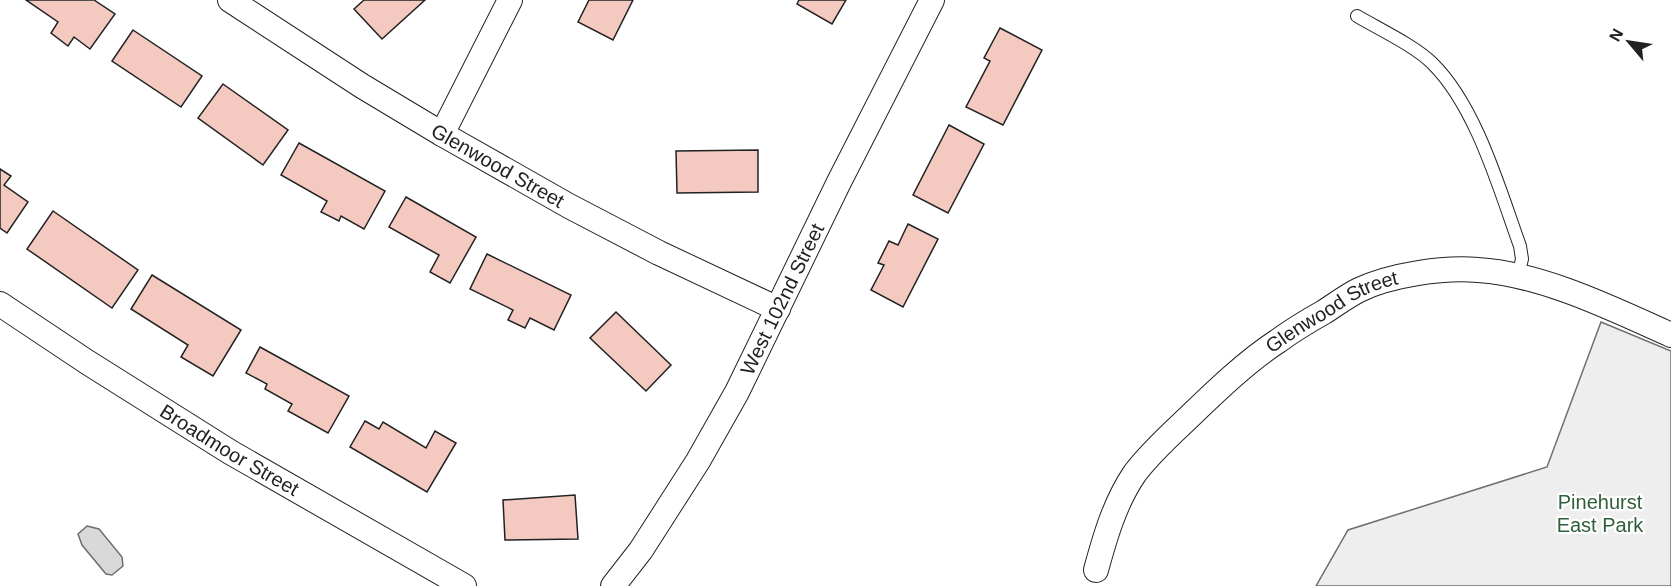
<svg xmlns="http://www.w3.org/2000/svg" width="1671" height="586" font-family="Arial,sans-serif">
<rect width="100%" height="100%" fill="#fff"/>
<path fill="#eee" stroke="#6f6f6f" stroke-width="1.5" d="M1601 322 1671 351V586H1316L1348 530 1547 467Z"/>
<path fill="#d9d9d9" stroke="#6f6f6f" stroke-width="1.5" d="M87 526 99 529 122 557 123 566 112 575 106 574 82 545 78 534Z"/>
<g fill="#f3c9c0" stroke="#222" stroke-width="1.5">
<path d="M26 0H94L115 14 90 49 74 37 68 46 51 33 58 22Z"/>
<path d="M364 0H425L382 39 354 9Z"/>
<path d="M589 0H633L613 40 578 22Z"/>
<path d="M799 0H846L832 24 797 4Z"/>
<path d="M1000 28 1042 50 1003 125 966 107 990 61 984 58Z"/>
<path d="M133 30 202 76 181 107 112 61Z"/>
<path d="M223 84 288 130 263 165 198 118Z"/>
<path d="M949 125 984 144 948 213 913 195Z"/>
<path d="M299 143 385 191 364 229 341 216 339 221 321 212 327 201 281 175Z"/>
<path d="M758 150V192L677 193 676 151Z"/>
<path d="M0 169 11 176 4 185 28 202 7 233 0 228Z"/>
<path d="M406 197 476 237 450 283 430 272 439 255 389 227Z"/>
<path d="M53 211 138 270 112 308 27 249Z"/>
<path d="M908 224 938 239 903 307 871 290 884 265 878 263 889 241 898 245Z"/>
<path d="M487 254 571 295 554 330 530 318 525 328 508 320 513 310 470 289Z"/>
<path d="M152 275 241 330 213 376 181 357 188 345 131 309Z"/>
<path d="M616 312 671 365 646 391 590 338Z"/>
<path d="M260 347 349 396 328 433 288 411 292 404 265 389 267 384 246 373Z"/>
<path d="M365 421 379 429 383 422 426 448 435 431 456 443 427 492 350 447Z"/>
<path d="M575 495 578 539 505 540 503 500Z"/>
</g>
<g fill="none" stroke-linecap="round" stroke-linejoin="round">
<defs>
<path id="service" d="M1357 16C1379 29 1415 46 1432 63 1476 106 1499 188 1520 246L1522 259 1518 276"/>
<g id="minor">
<path id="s1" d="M230 0 362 86 442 134 569 206 659 253 778 309"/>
<path d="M442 134 510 0"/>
<path id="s2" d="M0 304 87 362 230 452 464 586"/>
<path id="s3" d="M1096 570C1105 537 1115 502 1135 473 1150 453 1170 435 1188 418 1215 392 1247 361 1278 341 1293 330 1308 321 1324 312 1335 305 1347 296 1359 290 1390 275 1443 267 1478 270 1542 274 1613 309 1671 335"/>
<path id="s4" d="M613 586 641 550 698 461 737 392 839 182 932 0"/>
</g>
</defs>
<use href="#service" stroke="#222" stroke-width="14"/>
<use href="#minor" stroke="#222" stroke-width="26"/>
<use href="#service" stroke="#fff" stroke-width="12"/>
<use href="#minor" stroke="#fff" stroke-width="24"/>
</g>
<g text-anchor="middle" stroke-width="4.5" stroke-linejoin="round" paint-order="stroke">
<g font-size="20" fill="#222" stroke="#fff">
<text dy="7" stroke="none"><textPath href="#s1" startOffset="315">Glenwood Street</textPath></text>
<text dy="7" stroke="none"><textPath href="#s4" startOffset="334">West 102nd Street</textPath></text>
<text dy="7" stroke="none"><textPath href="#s3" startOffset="362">Glenwood Street</textPath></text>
<text dy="7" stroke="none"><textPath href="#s2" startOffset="272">Broadmoor Street</textPath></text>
</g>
<g font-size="20" fill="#2f5e38" stroke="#fff">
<text x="1600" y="509">Pinehurst<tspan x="1600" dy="23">East Park</tspan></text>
</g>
</g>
<g transform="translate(1629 42) rotate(299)" stroke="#ffffff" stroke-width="4.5" paint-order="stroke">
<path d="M0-4.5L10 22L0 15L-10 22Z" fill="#222222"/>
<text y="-9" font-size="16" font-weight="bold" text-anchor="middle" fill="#222222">N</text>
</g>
</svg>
